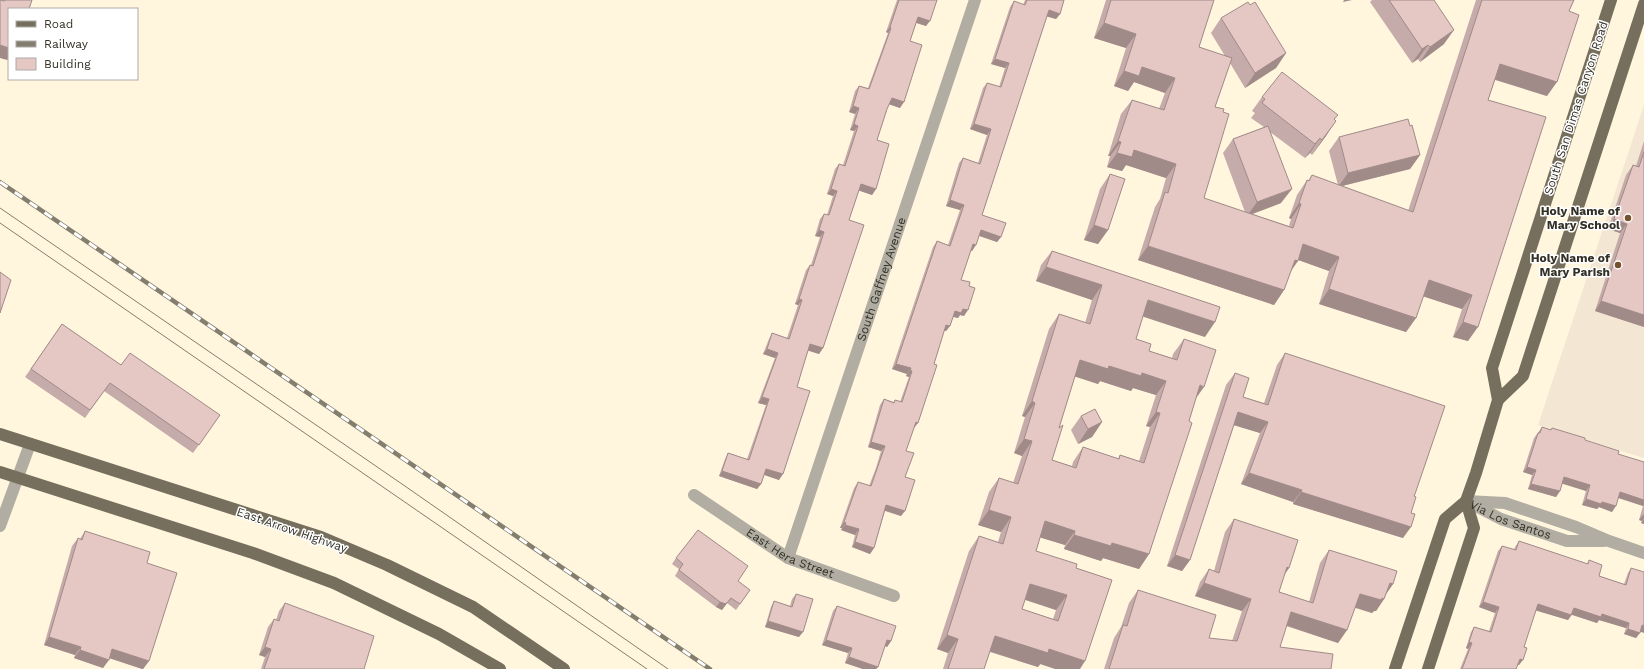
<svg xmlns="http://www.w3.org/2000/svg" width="1644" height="669" font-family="'Work Sans',sans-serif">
<rect width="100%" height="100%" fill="#fff6dd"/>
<path fill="#f3e7d3" d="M1644 105V458L1538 425Z"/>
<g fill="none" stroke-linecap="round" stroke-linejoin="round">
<g stroke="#b1ada2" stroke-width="12">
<path id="s1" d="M694 495 788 558 894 596"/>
<path d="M1466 501 1505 503 1576 527 1609 541 1644 553"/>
<path id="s2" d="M1470 503 1501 519 1567 541H1604"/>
<path d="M0 526 30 444"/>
<path id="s3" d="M788 558 975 0"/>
</g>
<g stroke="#776f5d" stroke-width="12">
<path d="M1498 400 1523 376 1644 4"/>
<path d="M0 434 321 537 387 565 473 607 564 669"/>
<path d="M0 472 253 553 334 583 439 634 500 669"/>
<path d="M1395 669 1445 519 1466 501 1476 473 1498 400 1492 368 1611 0"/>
<path d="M1428 669 1474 528 1466 501"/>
</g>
<g stroke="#837e6e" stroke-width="1">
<path d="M0 208 402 484 668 669"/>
<path d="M0 223 647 669"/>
</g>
<defs>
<path id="rail" d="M0 182 710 669"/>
</defs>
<use href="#rail" stroke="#837e6e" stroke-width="4.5"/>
<use href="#rail" stroke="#fff" stroke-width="3" stroke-dasharray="9" stroke-linecap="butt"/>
</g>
<g fill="#c5aba9" fill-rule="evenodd">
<path d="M897 0H937L926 26 916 23 910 41 900 108 889 104 887 109 877 140 876 189 872 195 859 190 849 220 823 348 819 354 808 350 802 370 797 387 779 480 764 475 761 484 757 489 719 476 725 459 728 453 747 459 766 405 758 403 775 358 763 354 769 339 772 333 787 338 798 305 795 304 806 270 810 265H811L820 237 815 236 820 219 824 214 827 215 833 196 827 194 835 169 839 164 843 165 854 131 850 130 855 114 849 112 855 91 859 86 868 88 888 33 886 32Z"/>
<path d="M1025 0H1064L1060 14 1056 19 1047 16 982 215 1001 237 997 242 979 236 972 251 971 250 961 280 969 286 964 316 960 315 958 318 953 317 950 326 946 331H944L914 428H913L906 451 905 477 901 516 885 511 874 548 870 554 852 547 855 535 841 530 842 528H840L854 488 858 482 869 486 876 468 881 451 868 447 880 405 884 399 894 402 895 400 900 402 909 377 906 376 907 374 892 369 933 247 937 241 948 245 960 210 946 206 959 163 963 158 978 163 987 135 970 129 983 88 987 83 999 87 1005 68 991 64 1010 7 1014 1 1023 5Z"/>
<path d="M1106 0H1214L1199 47 1225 56 1211 33 1221 18 1286 53 1276 68 1245 88 1230 63 1215 107 1204 198 1245 212 1223 153 1233 139 1264 127 1251 118 1255 113 1252 111 1262 97 1338 115 1334 120 1326 136 1312 155 1310 153 1305 158 1270 132 1281 203 1252 214 1289 226 1291 219 1289 218 1297 195 1307 180 1308 181 1312 175 1338 185 1329 151 1339 137 1410 126 1420 155 1410 169 1342 186 1408 211 1476 0H1574L1569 11 1547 96 1495 80 1488 100 1468 341 1453 337 1462 309 1423 296 1416 318 1406 332 1319 304 1329 271 1298 260 1291 271 1284 290 1274 305 1138 260 1155 207 1160 199 1166 178 1126 165 1122 171 1107 167 1110 156H1108L1121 114 1132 100 1159 109 1165 93 1134 82 1128 91 1114 86 1126 48 1094 38Z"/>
<path d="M1372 0H1434L1444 44 1420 62 1418 59 1412 63 1370 2Z"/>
<path d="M1644 141V327L1595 311 1620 233 1608 229 1626 175 1633 165 1636 166Z"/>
<path d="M1110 174 1108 230 1098 244 1084 240 1100 189Z"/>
<path d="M1052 251 1205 337 1143 316 1136 339 1149 351 1172 358 1173 354 1184 339 1196 398 1149 554 1139 569 1103 558 1101 561 1064 549 1065 545 1040 537 1036 551 1076 568 1112 580 1038 667 990 652 984 669H943L948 653 937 649 969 551 979 536 998 542 1001 532 978 525 989 492 999 478 1013 483 1022 456 1014 453 1025 417 1022 416 1049 329 1059 314 1085 323 1092 300 1036 281 1041 265ZM1075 376 1098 384 1100 381 1131 391 1133 388 1156 395 1146 426 1150 427 1139 461 1120 455 1118 459 1083 447 1073 462 1072 466 1052 460 1059 428ZM1025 600 1056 610 1053 619 1022 609Z"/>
<path d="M62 324 121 365 220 415 193 453 104 391 85 418 25 377Z"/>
<path d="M1285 353 1415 494 1403 538 1293 504V502L1241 484 1260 433 1234 425 1190 560 1182 571 1167 566 1226 385 1235 373 1243 397 1264 403 1277 365Z"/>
<path d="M1081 416 1102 422 1092 437 1078 444 1071 430Z"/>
<path d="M1542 427 1551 430 1552 428 1618 454 1644 462V524L1641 523 1642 521 1639 520 1643 506 1618 498 1612 512 1599 507 1597 509 1582 505 1586 491 1562 483 1560 491 1556 497 1528 489 1532 475 1523 472 1534 438Z"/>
<path d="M1234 519 1289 568 1284 575 1279 592 1309 602 1320 563 1329 550 1393 584 1386 594 1384 599 1376 611H1374L1372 613 1355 608 1347 630 1338 643 1286 626 1280 647 1331 669H1104L1114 638 1121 627 1129 603 1138 590 1209 638 1232 641 1242 611 1195 596 1200 582 1209 569 1214 571 1225 532Z"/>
<path d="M85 531 147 563 149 661 143 669 109 658 103 668 74 658 75 655 44 645 72 546 78 538 80 539Z"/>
<path d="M1519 541 1587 564 1589 560 1599 576 1624 584 1628 573 1631 568 1640 631 1636 638 1624 634 1626 628 1599 620 1597 623 1572 615 1568 620 1536 610 1524 647 1519 665H1518L1516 669H1460L1468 649 1466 648 1471 632 1474 627 1489 631 1495 613 1479 607 1498 551 1502 546 1514 550 1515 547Z"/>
<path d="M676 558 738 581 750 590 736 610 727 603 722 610 716 607 675 576 679 569 672 564Z"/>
<path d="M796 594 799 637 765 627 771 607 774 601 790 606 792 599Z"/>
<path d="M285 603 364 669H261L265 657 259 655 268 627 274 619 276 620 279 611Z"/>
<path d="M837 606 891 641 887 647 885 646 878 667 876 669H863L845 663 848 653 822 645 833 611Z"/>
</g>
<g fill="#a08b89">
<path d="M1344 0H1352L1343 2Z"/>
<path d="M1049 10 1060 14 1056 19 1045 16Z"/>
<path d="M918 17 930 21 926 26 914 22Z"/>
<path d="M1104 23 1136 34 1126 48 1094 38Z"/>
<path d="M890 27 891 28 888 33 886 32Z"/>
<path d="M1454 30 1444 44 1420 62 1430 47Z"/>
<path d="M0 45 9 48V58L7 60 0 58Z"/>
<path d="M1428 45 1418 59 1412 63 1422 49Z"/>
<path d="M1286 53 1276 68 1245 88 1255 73Z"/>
<path d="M995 59 1009 63 1005 68 991 64Z"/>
<path d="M1500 64 1557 82 1547 96 1490 78Z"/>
<path d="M1142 67 1175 78 1165 93 1134 82 1128 91 1114 86 1124 71Z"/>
<path d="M892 98 904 102 900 108 888 104Z"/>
<path d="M853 106 859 108 855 114 849 112Z"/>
<path d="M1336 121 1326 136 1312 155 1322 140Z"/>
<path d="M854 124 858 126 854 131 850 130Z"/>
<path d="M974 124 991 129 987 135 970 129Z"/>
<path d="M1320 138 1310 153 1305 158 1315 144Z"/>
<path d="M1118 141 1121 142 1110 156H1108Z"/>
<path d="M1134 150 1176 164 1166 178 1126 165 1122 171 1107 167 1117 153Z"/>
<path d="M1420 155 1410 169 1338 187 1348 173Z"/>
<path d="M861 184 876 189 872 195 857 190Z"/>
<path d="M831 189 837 191 833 196 827 194Z"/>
<path d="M1292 189 1281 203 1247 216 1257 202Z"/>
<path d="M950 200 964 205 960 210 946 206Z"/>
<path d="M1299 203 1301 204 1291 219 1289 218Z"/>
<path d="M1614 219 1627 224 1620 233 1608 229Z"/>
<path d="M1094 225 1108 230 1098 244 1084 240Z"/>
<path d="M819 230 824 232 820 237 815 236Z"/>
<path d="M981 230 1001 237 997 242 977 235Z"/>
<path d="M973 244 976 245 972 251 969 250Z"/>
<path d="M1303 244 1339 257 1329 271 1293 258Z"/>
<path d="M1148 246 1284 290 1274 305 1138 260Z"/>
<path d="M1295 260 1298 261 1288 275Z"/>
<path d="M1046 267 1102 285 1092 300 1036 281Z"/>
<path d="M1429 280 1472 295 1462 309 1419 295Z"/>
<path d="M1329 289 1416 318 1406 332 1319 304Z"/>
<path d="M799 299 802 300 798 305 795 304Z"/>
<path d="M1148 300 1215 322 1205 337 1138 315Z"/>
<path d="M1601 301 1644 315V327L1595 311Z"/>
<path d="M963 309 968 310 964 316 960 315 958 318 951 316 955 311Z"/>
<path d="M1463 322 1478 327 1468 341 1453 337Z"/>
<path d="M946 325 950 326 946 331 942 330Z"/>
<path d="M810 344 823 348 819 354 806 350Z"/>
<path d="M767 349 778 353 775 358 763 354Z"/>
<path d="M1080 360 1142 373 1166 381 1156 395 1133 388 1131 391 1100 381 1098 384 1070 375Z"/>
<path d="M896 364 911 368 907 374 892 369Z"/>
<path d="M910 370 912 371 909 377 906 376Z"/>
<path d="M1200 385 1204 387 1194 401Z"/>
<path d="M762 397 769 399 766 405 758 403Z"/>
<path d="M1032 401 1035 403 1025 417 1022 416Z"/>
<path d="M1156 412 1160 413 1150 427 1146 426Z"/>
<path d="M1238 412 1268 422 1260 433 1230 424Z"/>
<path d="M916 422 918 423 914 428 912 427Z"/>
<path d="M1102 422 1092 437 1078 444 1088 429Z"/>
<path d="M1024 439 1032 441 1022 456 1014 453Z"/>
<path d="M871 442 885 446 881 451 868 447Z"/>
<path d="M1527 467 1536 470 1532 475 1523 472Z"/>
<path d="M766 469 783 474 779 480 762 474Z"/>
<path d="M722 471 761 484 757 489 719 476Z"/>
<path d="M1249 473 1302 490 1293 502 1241 484Z"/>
<path d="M1564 477 1590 485 1586 491 1560 483Z"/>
<path d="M1531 484 1560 491 1556 497 1528 489Z"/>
<path d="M1301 492 1411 527 1403 538 1293 504Z"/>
<path d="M1620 492 1644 500V505L1643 506 1616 497Z"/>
<path d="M1586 499 1602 502 1616 506 1612 512 1599 507 1597 509 1582 505Z"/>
<path d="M886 505 905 511 901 516 883 510Z"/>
<path d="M989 510 1011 517 1001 532 978 525Z"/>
<path d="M1643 515H1644V518L1642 521 1639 520Z"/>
<path d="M1644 519V524L1641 523Z"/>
<path d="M1045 521 1075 531 1065 545 1035 536Z"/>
<path d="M844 522 846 523 842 528H840Z"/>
<path d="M845 525 859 529 855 535 841 530Z"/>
<path d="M1074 535 1112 543 1149 554 1139 569 1103 558 1101 561 1064 549Z"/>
<path d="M855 542 874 548 870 554 852 547Z"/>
<path d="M1175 555 1190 560 1182 571 1167 566Z"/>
<path d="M1287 567 1289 568 1280 581Z"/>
<path d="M1204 583 1251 599 1242 611 1195 596Z"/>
<path d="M1390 583 1393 584 1384 597Z"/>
<path d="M1030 584 1067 595 1056 610 1020 598Z"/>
<path d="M1360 594 1384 599 1376 611H1374L1372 613 1351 606Z"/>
<path d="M731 598 722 610 716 607 720 602Z"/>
<path d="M1483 602 1499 607 1495 613 1479 607Z"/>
<path d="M1538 604 1571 615 1568 620 1534 610Z"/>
<path d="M1574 608 1602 614 1629 623 1626 628 1599 620 1597 623 1570 614Z"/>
<path d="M1291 612 1347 630 1338 643 1282 624Z"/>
<path d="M768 621 803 632 799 637 765 627Z"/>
<path d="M1642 625 1644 626V633L1639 631Z"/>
<path d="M1628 629 1640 633 1636 638 1624 634Z"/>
<path d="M947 635 958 639 948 653 937 649Z"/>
<path d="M995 636 1049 649 1085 661 1080 669H1055L1040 664 1038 667 985 650Z"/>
<path d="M49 637 81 647 75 655 44 645Z"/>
<path d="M826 640 852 648 848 653 822 645Z"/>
<path d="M887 640 891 641 887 647 883 645Z"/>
<path d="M1469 642 1472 643 1468 649 1466 648Z"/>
<path d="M265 647 271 649 265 657 259 655Z"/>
<path d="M112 649 149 661 143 669H142L106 657Z"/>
<path d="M80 650 109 660 103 668 74 658Z"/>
<path d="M849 657 878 667 876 669H863L845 663Z"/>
<path d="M1520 659 1523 660 1519 665 1516 664Z"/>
</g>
<g fill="#e5c7c4" stroke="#a08b89" fill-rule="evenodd">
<path d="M0 0 5 1V0H32L29 9H9V48L0 45Z"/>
<path d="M899 0H937L930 21 918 17 910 41 922 45 904 102 892 98 887 109 877 140 889 144 876 189 861 184 849 220 864 225 823 348 810 344 802 370 797 387 810 391 783 474 766 469 761 484 722 471 728 453 749 460 769 399 762 397 778 353 767 349 772 333 789 339 802 300 799 299 810 265 813 266 824 232 819 230 824 214 829 215 837 191 831 189 839 164 845 166 858 126 854 124 859 108 853 106 859 86 869 89 891 28 890 27Z"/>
<path d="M1027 0H1064L1060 14 1049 10 982 215 1006 223 1001 237 981 230 976 245 973 244 961 280 970 282 969 286 975 288 968 310 963 309 961 313 955 311 950 326 946 325 934 364 937 365 918 423 916 422 906 451 914 453 905 477 915 480 905 511 886 505 874 548 855 542 859 529 845 525 846 523 844 522 858 482 871 486 879 463 885 446 871 442 884 399 894 403 895 400 902 402 912 371 910 370 911 368 896 364 937 241 950 246 964 205 950 200 963 158 980 164 991 129 974 124 987 83 1001 87 1009 63 995 59 1014 1 1025 5Z"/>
<path d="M1111 0H1214L1199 47 1232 58 1215 107 1224 109 1223 112 1229 114 1204 198 1293 228 1301 204 1299 203 1307 180 1309 181 1312 175 1413 212 1482 0H1574L1569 11 1579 15 1557 82 1500 64 1488 100 1546 117 1478 327 1463 322 1472 295 1429 280 1416 318 1329 289 1339 257 1303 244 1298 261 1295 260 1284 290 1148 246 1165 192 1168 193 1176 164 1134 150 1132 157 1117 153 1121 142 1118 141 1132 100 1164 110 1175 78 1142 67 1139 76 1124 71 1136 34 1104 23Z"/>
<path d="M1389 0H1434L1454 30 1430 47 1428 45 1422 49Z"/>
<path d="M1248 2 1250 5 1255 2 1286 53 1255 73 1221 18Z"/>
<path d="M1282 72 1338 115 1334 119 1336 121 1322 140 1320 138 1315 144 1262 103 1265 99 1262 97Z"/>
<path d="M1408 119 1410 126 1412 125 1420 155 1348 173 1339 137Z"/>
<path d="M1268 126 1292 189 1257 202 1233 139Z"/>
<path d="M1644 152V315L1601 301 1627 224 1614 219 1633 165 1639 167Z"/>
<path d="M1110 174 1125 179 1108 230 1094 225Z"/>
<path d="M1052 251 1220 307 1215 322 1148 300 1136 339 1151 344 1149 351 1177 360 1184 339 1216 350 1204 387 1200 385 1189 421 1192 423 1149 554 1112 543 1111 546 1074 535 1075 531 1045 521 1036 551 1077 564 1076 568 1112 580 1085 661 1049 649 1048 653 995 636 984 669H948L958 639 947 635 979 536 1003 544 1011 517 989 510 999 478 1018 484 1032 441 1024 439 1035 403 1032 401 1059 314 1090 324 1102 285 1046 267ZM1080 360 1108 369 1109 366 1141 376 1142 373 1166 381 1156 412 1160 413 1144 463 1120 455 1119 459 1083 447 1076 468 1052 460 1063 425 1059 428ZM1030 584 1067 595 1058 621 1022 609Z"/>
<path d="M0 272 11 280 0 313Z"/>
<path d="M62 324 121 365 130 353 220 415 199 445 110 383 90 410 31 369Z"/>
<path d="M1285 353 1445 406 1415 494 1414 496 1416 497 1411 513 1415 514 1411 527 1301 492 1302 490 1249 473 1268 422 1238 412 1190 560 1175 555 1235 373 1249 378 1243 397 1268 405Z"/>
<path d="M1095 409 1102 422 1088 429 1081 416Z"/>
<path d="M1542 427 1551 430 1552 428 1585 438V440L1619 451 1618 454 1644 462V500L1620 492 1616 506 1602 502 1601 504 1586 499 1590 485 1564 477 1560 491 1531 484 1536 470 1527 467 1538 433H1540Z"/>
<path d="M1234 519 1298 540 1289 568 1287 567 1279 592 1313 603 1329 550 1397 571 1393 584 1390 583 1384 599 1382 598 1381 600 1360 594 1347 630 1291 612 1280 647 1333 654 1331 669H1109L1123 625 1127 626 1138 590 1216 615 1209 638 1237 641 1251 599 1204 583 1209 569 1219 573Z"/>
<path d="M698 530 748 566 738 581 750 590 740 604 731 598 726 604 720 602 679 570 683 564 676 558Z"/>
<path d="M85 531 150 552 147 563 177 573 149 661 112 649 109 660 80 650 81 647 49 637 78 538 82 540Z"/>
<path d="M1519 541 1588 564 1589 560 1602 565 1599 576 1626 585 1631 568 1644 572V626L1642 625 1640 633 1628 629 1629 623 1602 614 1601 617 1574 608 1571 615 1538 604 1524 647 1527 648 1523 660 1520 659 1516 669H1462L1472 643 1469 642 1474 627 1491 632 1499 607 1483 602 1502 546 1516 550Z"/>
<path d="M796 594 813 599 803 632 768 621 774 601 792 607Z"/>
<path d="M285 603 374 636 364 669H264L271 649 265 647 274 619 279 621Z"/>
<path d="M837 606 896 626 891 641 887 640 878 667 849 657 852 648 826 640Z"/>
</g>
<g fill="#75522b" stroke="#fff" stroke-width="1.5">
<circle cx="1628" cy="218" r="4"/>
<circle cx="1618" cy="265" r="4"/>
</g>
<g text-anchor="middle" stroke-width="3" stroke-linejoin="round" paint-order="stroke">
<g font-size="12" fill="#333026" stroke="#fff">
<text transform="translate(1576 108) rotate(-72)" y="4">South San Dimas Canyon Road</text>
<text dy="4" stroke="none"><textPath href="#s3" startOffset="294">South Gaffney Avenue</textPath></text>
<text dy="4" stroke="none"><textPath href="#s2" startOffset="44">Via Los Santos</textPath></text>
<text transform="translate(292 530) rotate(19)" y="4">East Arrow Highway</text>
<text dy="4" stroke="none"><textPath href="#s1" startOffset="113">East Hera Street</textPath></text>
</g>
<g font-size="12" font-weight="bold" fill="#333026" stroke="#fff" text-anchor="end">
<text x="1620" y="215">Holy Name of<tspan x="1620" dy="14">Mary School</tspan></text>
<text x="1610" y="262">Holy Name of<tspan x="1610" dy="14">Mary Parish</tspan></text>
</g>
</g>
<rect x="8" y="8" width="130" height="72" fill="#ffffff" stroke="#adaca8"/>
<rect x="16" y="21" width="20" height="6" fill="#776f5d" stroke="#adaca8"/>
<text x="44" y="28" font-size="12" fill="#333026">Road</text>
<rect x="16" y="41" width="20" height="6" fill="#837e6e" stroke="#adaca8"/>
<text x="44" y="48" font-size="12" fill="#333026">Railway</text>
<rect x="16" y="58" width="20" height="12" fill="#e5c7c4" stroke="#adaca8"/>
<text x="44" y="68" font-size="12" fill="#333026">Building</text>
</svg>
